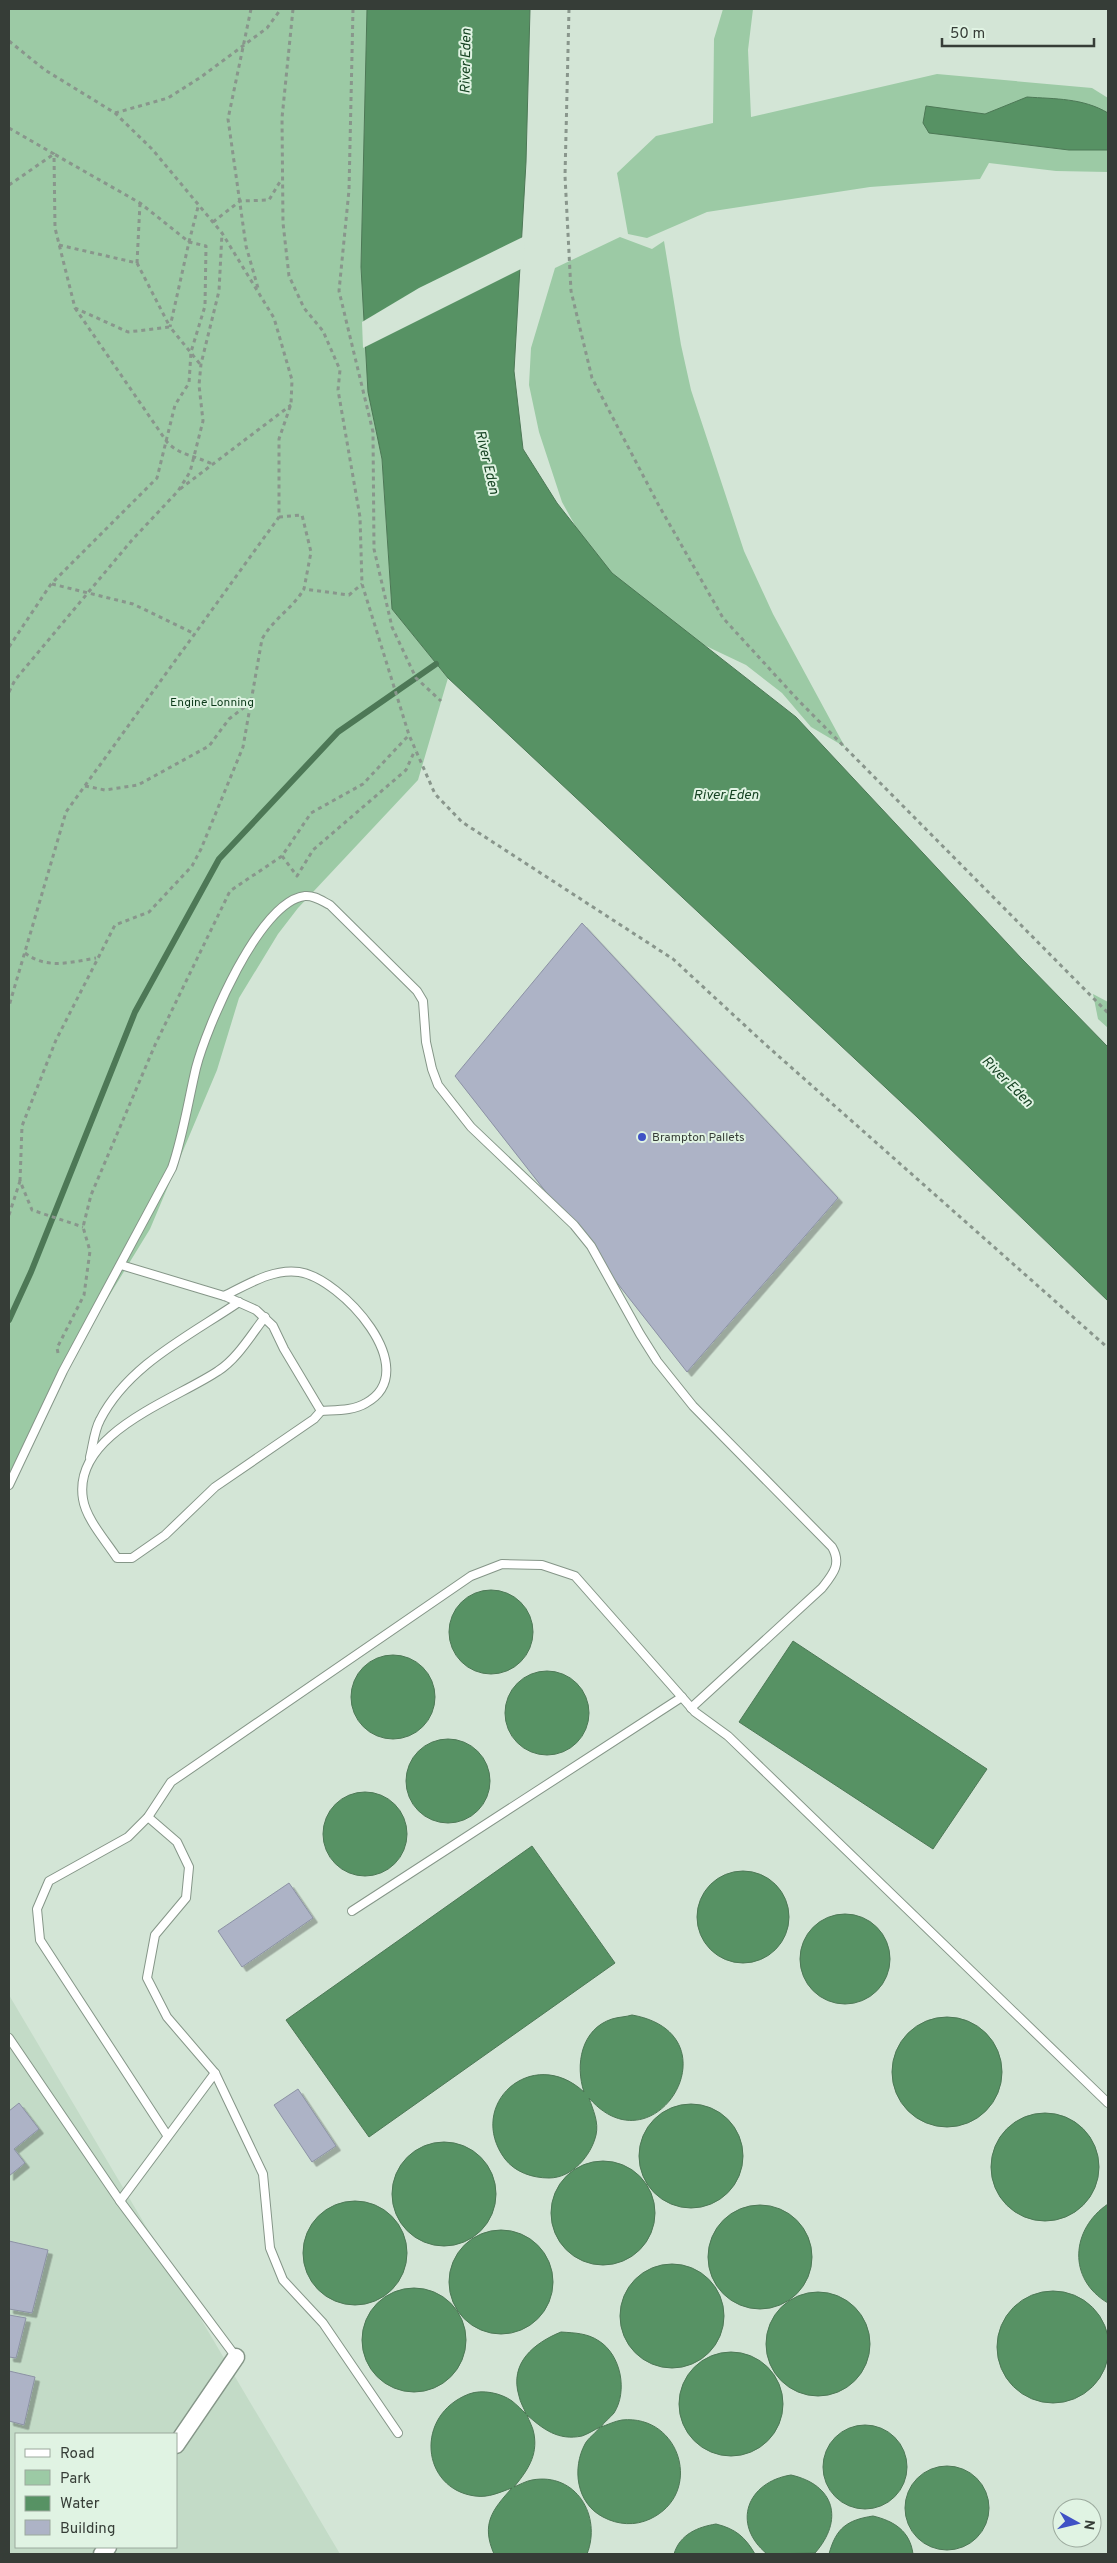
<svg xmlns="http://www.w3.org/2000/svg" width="1117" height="2563" font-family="Overpass,sans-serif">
<defs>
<filter id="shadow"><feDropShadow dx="4.5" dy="4.5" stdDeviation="0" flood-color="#0004"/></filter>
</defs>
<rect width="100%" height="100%" fill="#d3e5d6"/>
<path fill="#c3dbc7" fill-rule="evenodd" d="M9 1995 340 2554H9ZM16 2434H176V2547H16Z"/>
<g fill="#9ccaa5">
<path d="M9 9H367L361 267 372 408 382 459 392 609 448 678 418 780 298 908 278 934 239 998 217 1070 150 1229 63 1371 16 1471 9 1491Z"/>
<path d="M723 9H753L748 50 751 117 937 74 1092 88 1108 98V172L1056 171 989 163 980 179 870 187 707 212 647 238 628 234 617 173 656 136 713 123 714 39Z"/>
<path d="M620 237 652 249 664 241 681 345 691 390 744 551 773 614 845 747 811 727 782 693 746 665 685 636 630 594 587 547 562 502 539 432 529 385 531 348 555 268Z"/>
<path d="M1093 994 1108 1002V1028L1098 1019Z"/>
</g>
<g fill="#579264" stroke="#4d7856">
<path d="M367 9H530L526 162 514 371 523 449 557 503 612 573 796 717 1021 958 1108 1047V1301L917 1117 448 678 392 609 382 459 368 392 361 267Z"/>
<path d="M1027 97C1055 99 1083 98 1108 113V150H1069L929 133 923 123 926 106 985 114Z"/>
<circle cx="491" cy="1632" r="42"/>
<path d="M793 1641 987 1769 933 1849 739 1722Z"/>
<circle cx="393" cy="1697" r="42"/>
<circle cx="547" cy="1713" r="42"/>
<circle cx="448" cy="1781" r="42"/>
<circle cx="365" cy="1834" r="42"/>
<path d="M532 1846 615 1963 369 2137 286 2020Z"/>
<circle cx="743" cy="1917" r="46"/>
<circle cx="845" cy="1959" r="45"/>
<path d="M632 2015C739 2034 655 2174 589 2098 593 2110 599 2122 596 2135 591 2156 572 2178 549 2178 532 2178 515 2172 505 2159 465 2105 532 2044 584 2092 575 2065 581 2029 612 2019 618 2017 626 2017 632 2015Z"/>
<circle cx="947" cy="2072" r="55"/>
<circle cx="691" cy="2156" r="52"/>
<circle cx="1045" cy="2167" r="54"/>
<circle cx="444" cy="2194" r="52"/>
<circle cx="603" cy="2213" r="52"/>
<circle cx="355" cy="2253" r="52"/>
<path d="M1108 2204V2303C1067 2279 1071 2229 1108 2204Z"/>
<circle cx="760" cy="2257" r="52"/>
<circle cx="501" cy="2282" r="52"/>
<circle cx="672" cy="2316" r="52"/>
<circle cx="414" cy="2340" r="52"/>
<circle cx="1053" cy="2347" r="56"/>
<circle cx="818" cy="2344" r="52"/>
<path d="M561 2332C575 2333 587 2333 599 2341 621 2355 628 2391 614 2413 610 2418 604 2422 601 2427 607 2425 615 2421 622 2420 681 2414 704 2494 650 2519 635 2526 618 2525 603 2517 576 2503 572 2468 585 2444 588 2438 596 2433 600 2427 594 2430 588 2434 582 2436 558 2441 543 2429 527 2415 529 2421 533 2427 534 2434 538 2456 527 2471 514 2487 519 2485 526 2481 532 2480 576 2472 602 2516 587 2554H494C481 2524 492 2510 512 2488 500 2492 489 2498 475 2496 421 2489 414 2415 469 2394 482 2389 501 2393 512 2401 517 2405 522 2410 526 2414 524 2408 520 2402 519 2396 509 2363 534 2343 561 2332Z"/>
<circle cx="731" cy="2404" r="52"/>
<circle cx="865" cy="2467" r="42"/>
<circle cx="947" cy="2508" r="42"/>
<path d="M791 2475C835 2485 844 2520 815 2553L767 2554C731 2524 747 2482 791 2475Z"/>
<path d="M873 2516C894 2521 910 2531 913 2554H829C836 2528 847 2520 873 2516Z"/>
<path d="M716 2524C736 2529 745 2537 755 2554H674C680 2534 698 2527 716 2524Z"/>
</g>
<path fill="#d3e5d6" d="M525 236 523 268 363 348 362 322 419 288Z"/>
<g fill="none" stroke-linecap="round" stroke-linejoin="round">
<path stroke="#4d7856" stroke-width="6" d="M9 1320 31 1272 135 1012 219 859 338 732 436 664"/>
</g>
<g fill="#adb3c6" stroke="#8c92a4" filter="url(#shadow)">
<path d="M582 923 838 1198 687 1372 455 1076Z"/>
<path d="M289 1883 313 1918 242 1967 218 1931Z"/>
<path d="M298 2089 336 2146 312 2162 274 2105Z"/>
<path d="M19 2103 39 2129 14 2149 25 2163 9 2176V2111Z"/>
<path d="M9 2241 48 2250 32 2313 9 2309Z"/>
<path d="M9 2315 26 2318 16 2358 9 2357Z"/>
<path d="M9 2371 35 2377 24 2425 9 2421Z"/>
</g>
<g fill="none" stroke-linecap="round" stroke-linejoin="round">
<defs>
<g id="lane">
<path d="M121 1265 224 1296 227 1297 256 1310 273 1326 284 1349 321 1411C336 1410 353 1411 366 1403 425 1370 341 1278 299 1272 273 1268 247 1285 224 1296"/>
<path d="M265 1317C251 1335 237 1359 218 1371 175 1400 72 1433 83 1499 86 1519 106 1541 117 1558H132L165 1535 215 1487 314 1419 321 1411"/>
<path d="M90 1457C93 1446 94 1431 100 1420 128 1365 189 1336 239 1302"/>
<path d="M9 1485 63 1371 172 1168C183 1136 188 1102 196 1068 206 1029 259 901 305 896 314 895 322 901 330 905L417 991 423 1001 426 1042 432 1069 438 1085 471 1127 574 1225 591 1246 640 1334 657 1361 693 1406 832 1547C842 1564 833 1574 822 1588L691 1708"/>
<path d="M148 1817 177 1842 189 1867 186 1898 155 1935 147 1978 167 2017 215 2073 263 2174 270 2248 283 2280 323 2323 398 2433"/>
<path d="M352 1911 682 1697"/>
<path d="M9 2038 120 2201 236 2357"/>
<path d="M167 2135 40 1940 37 1909 49 1881 128 1837 148 1817 171 1782 471 1576 502 1564 542 1565 575 1576 695 1712 728 1736 1108 2103"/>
<path d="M120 2201 215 2073"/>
</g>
<g id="street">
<path d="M176 2445 236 2357"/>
<path d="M102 2554 108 2547"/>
</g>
</defs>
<use href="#lane" stroke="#859688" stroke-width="10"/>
<use href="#street" stroke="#859688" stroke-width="19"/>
<g stroke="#89968c" stroke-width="3" stroke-dasharray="4 4" stroke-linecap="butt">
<path d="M251 9 228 119 246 246 258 288"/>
<path d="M293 9 282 118 283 223 289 276 304 308 323 331 340 370 338 390 360 517 362 584 409 735 435 794 462 822 673 959 766 1045 1108 1348"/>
<path d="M353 9 349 190 339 291 373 432 374 549 392 627 416 678 441 701"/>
<path d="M569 9 565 176 571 291 592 378 658 504 723 618 798 700 1108 1013"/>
<path d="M9 41 45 70 115 113 152 149 222 233 274 318 292 380 291 404 279 439V517L66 812 9 1006"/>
<path d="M115 113 168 98 201 77 267 28 281 9"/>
<path d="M9 128 54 154 55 228 75 308 128 332 170 327 200 364"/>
<path d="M9 185 54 154 140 203 189 242 198 207"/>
<path d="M213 222 240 201 269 200 281 180"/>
<path d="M59 245 137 263 170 327"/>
<path d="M137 263 140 203"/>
<path d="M75 308 167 442C179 455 196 456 212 464"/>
<path d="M180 489 291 405"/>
<path d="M279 517 302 515 311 552 304 589 349 595 362 584"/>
<path d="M52 584 133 604 195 634"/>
<path d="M9 647 51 584 157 478 175 405 189 383 191 352 205 306 206 246 189 242 170 327"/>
<path d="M9 692 15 680 132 540 178 491 190 472 203 421 199 385 201 364 219 291 222 233"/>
<path d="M85 786 105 790 138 785 209 746 229 719 251 702"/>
<path d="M282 856 297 876 313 850 406 770 415 750"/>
<path d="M25 953C47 970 71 962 96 958"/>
<path d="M20 1181 22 1126 56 1040 115 925 149 912 192 866 201 849 243 747 262 639C274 618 292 609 304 589"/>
<path d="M9 1215 20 1181 32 1210 83 1227"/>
<path d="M58 1353 57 1348 84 1295 90 1251 83 1227 91 1195 155 1045 230 891 282 856 311 813 363 784 409 735"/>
</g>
<use href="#lane" stroke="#fff" stroke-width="8"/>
<use href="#street" stroke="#fff" stroke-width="16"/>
</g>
<circle fill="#3f51c5" stroke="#e0f3e3" stroke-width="2" cx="642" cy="1137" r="5"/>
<g text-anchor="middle" stroke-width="4" stroke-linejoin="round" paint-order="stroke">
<g font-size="12" fill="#0e3c1c" stroke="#e0f3e3">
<text x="212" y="706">Engine Lonning</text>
</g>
<g font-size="12" fill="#363d37" stroke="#e0f3e3" text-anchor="start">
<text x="652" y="1141">Brampton Pallets</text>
</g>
<g font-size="14" font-style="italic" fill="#174424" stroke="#e0f3e3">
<text transform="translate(465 61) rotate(-89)" y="5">River Eden</text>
<text transform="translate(488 462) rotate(77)" y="5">River Eden</text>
<text x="726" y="799">River Eden</text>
<text transform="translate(1008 1081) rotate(45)" y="5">River Eden</text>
</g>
</g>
<rect width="1117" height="2563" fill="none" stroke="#363d37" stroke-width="20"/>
<rect x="15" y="2433" width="162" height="115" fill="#e0f3e3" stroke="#9caa9e"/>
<rect x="25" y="2449" width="25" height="8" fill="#ffffff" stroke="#9caa9e"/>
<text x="60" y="2458" font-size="15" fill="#363d37">Road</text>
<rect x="25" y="2470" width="25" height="15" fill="#9ccaa5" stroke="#9caa9e"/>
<text x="60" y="2483" font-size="15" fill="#363d37">Park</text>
<rect x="25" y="2496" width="25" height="15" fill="#579264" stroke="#9caa9e"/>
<text x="60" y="2508" font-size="15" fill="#363d37">Water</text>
<rect x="25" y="2520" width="25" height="15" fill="#adb3c6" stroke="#9caa9e"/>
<text x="60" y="2533" font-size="15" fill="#363d37">Building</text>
<g transform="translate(1077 2523) rotate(98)"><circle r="24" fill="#e0f3e3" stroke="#9caa9e"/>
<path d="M0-4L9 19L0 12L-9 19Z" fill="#3f51c5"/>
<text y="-8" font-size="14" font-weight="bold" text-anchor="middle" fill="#363d37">N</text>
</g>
<path d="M942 38v8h152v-8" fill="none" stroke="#363d37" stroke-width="2.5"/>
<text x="950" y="38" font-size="15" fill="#363d37" stroke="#e0f3e3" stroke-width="4" paint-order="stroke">50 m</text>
</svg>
